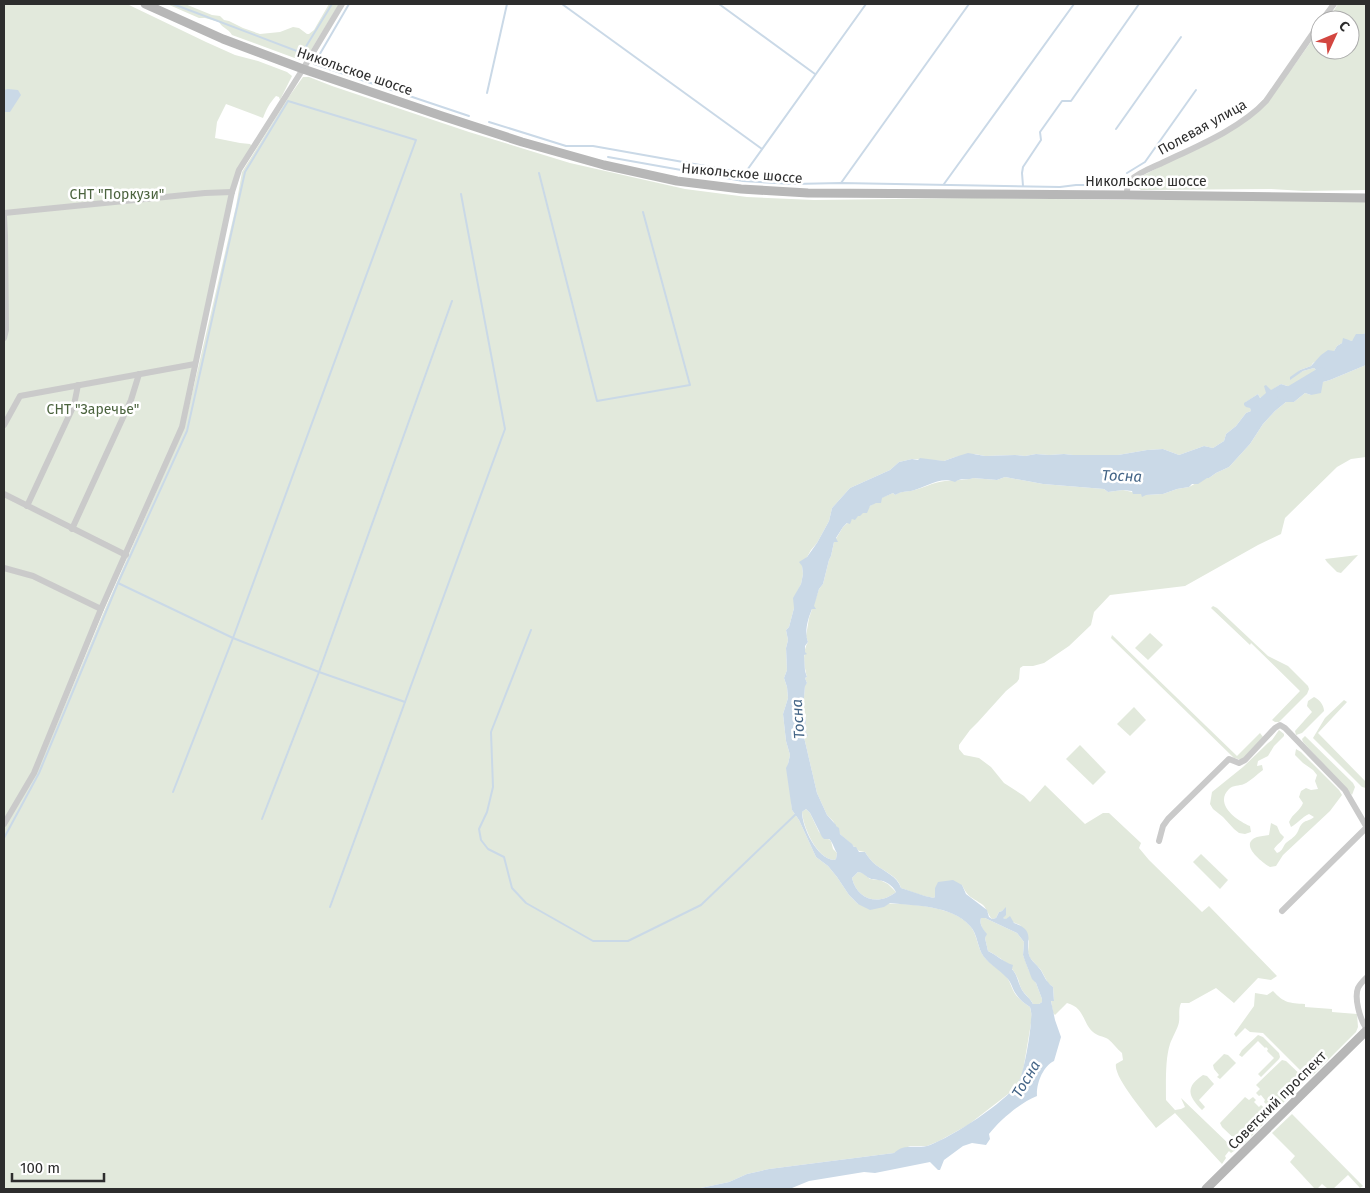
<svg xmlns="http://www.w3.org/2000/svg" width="1370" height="1193" font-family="'Fira Sans',sans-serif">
<rect width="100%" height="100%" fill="#fff"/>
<g fill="#e2e9dc">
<path d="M4 4H127L206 42 235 55 258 61 287 72 292 76 280 100 279 97 276 96C269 104 267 108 263 118L226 104 217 122 215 138 240 143 250 144 253 147 239 170 182 427 34 773 4 824Z"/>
<path d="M167 4H185L212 15 220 16 224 20 229 21 243 28 260 34 280 32 293 27 299 28 307 34H309L314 30 329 4H339L308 55 303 60H300L232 35C228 28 223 29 219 22L205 18H199Z"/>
<path d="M1338 4H1366V190L1304 191 1271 189 1141 190 1136 186V181L1142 176 1240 125 1293 67 1320 29V50H1350V20H1328Z"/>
<path d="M303 77H309L332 86 469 132 570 163 685 189 747 197 814 200 976 198 1122 200 1282 199 1366 200V331L1364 334 1352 341 1348 340 1342 343 1337 346 1334 351 1313 363 1311 366 1300 370 1294 376 1303 371 1314 368 1316 370 1307 380 1311 381C1302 389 1292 388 1281 384L1260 398 1258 394 1246 402 1250 407 1251 411 1246 413 1236 426 1226 434 1224 441 1213 448 1204 446 1179 455 1163 449 1147 450 1118 455H1073L1064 454 1049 455 1036 454 1025 456 1015 455 985 456 975 454 955 457 944 461 912 459 899 462 890 470 850 488 832 508 829 521 817 543 811 550 802 566 803 574 801 584 794 598V608L789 627 786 630 788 640 786 648 787 670 784 678 787 687 788 698 783 714 786 741 790 755 788 764 792 810 799 820 816 857 828 866 837 877 849 895 858 904C888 903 951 901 971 927 978 936 977 949 985 958 990 964 999 969 1005 975 1011 982 1011 988 1016 995 1020 1000 1025 1004 1030 1007L1032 1017 1023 1071 1019 1081 1012 1091 968 1125 939 1141 927 1146H910L894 1153 769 1169 747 1174 729 1182 696 1189H4V827L45 753 102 616 184 428 236 206 242 172 288 98Z"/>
<path d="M1366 365V457L1351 459 1337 467 1285 518 1281 534 1258 545 1185 586 1110 595 1094 612 1091 625 1069 646 1044 663 1033 666H1023L1020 668 1019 679 1017 682 1006 691 978 722 970 730 959 745V749L964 755 979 758 991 767 1004 783 1024 796 1030 802 1045 785 1085 824 1103 813H1109L1141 843 1139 848 1149 860 1202 912 1209 906 1277 976 1271 980 1258 978 1234 1003 1216 988 1189 1003H1181C1178 1010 1180 1015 1179 1022 1178 1028 1172 1038 1170 1044 1165 1059 1166 1084 1166 1100L1175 1110 1181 1109 1185 1107 1181 1098 1233 1148 1236 1146 1237 1148V1149L1231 1153 1229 1151 1225 1156 1226 1158 1222 1164 1175 1113 1156 1128C1147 1116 1113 1077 1116 1064L1123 1060 1122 1053C1117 1049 1113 1043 1108 1039 1103 1036 1097 1036 1093 1032 1082 1022 1085 1008 1067 1003L1055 1015 1053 1013 1051 1000H1054L1053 987 1048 983 1041 970 1030 958 1028 952 1029 941 1020 925 1003 918 1006 908 1002 911 999 912 996 918 992 919C988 915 987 909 983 905 972 897 968 898 962 885L935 888V896L934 898C922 896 912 892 901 888 898 876 885 872 876 865 872 862 868 857 865 852L859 851 840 834 833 821 827 815 817 793 804 737 807 736 805 730 806 715 803 709 805 685 807 683 805 678 807 677C804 667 802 651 808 642L806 636 809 618 819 589 823 584 829 560 831 556 834 542 843 527 852 519 858 515 881 498 893 493 895 495C902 491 903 492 910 491 922 489 933 482 945 481 953 480 968 480 973 478L997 480 1005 477 1043 484 1104 489 1108 492 1123 490 1146 495 1163 494 1177 489 1189 487 1207 477 1209 478 1216 473 1229 467 1250 444 1263 424 1275 411 1286 402H1294L1305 393 1311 395 1323 382 1330 380Z"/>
<path d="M1358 555 1341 573 1337 572 1327 562 1325 559Z"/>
<path d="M1213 606 1217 608 1268 656 1288 666 1308 686 1309 689 1307 694 1279 722H1275L1272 720 1300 691 1251 643 1250 645 1211 608Z"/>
<path d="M1150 633 1163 645 1148 660 1135 648Z"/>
<path d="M1112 635 1237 756 1260 733 1263 737 1242 760 1234 758 1111 638Z"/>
<path d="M1314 697C1319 699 1324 705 1324 711L1302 733 1296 735 1295 731 1312 712 1307 706 1308 701Z"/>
<path d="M1344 700 1347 702 1318 733 1366 782V788L1362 787 1313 738 1325 718Z"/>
<path d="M1134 707 1146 720 1130 736 1117 724Z"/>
<path d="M1279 730 1284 734V736L1274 746 1268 756 1258 761 1257 766 1262 765 1263 770C1257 774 1251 781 1244 784 1239 786 1233 785 1229 789 1214 804 1236 820 1250 826L1251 832 1245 834 1239 833 1234 829 1223 817 1213 809 1210 804 1212 792 1243 767 1268 743 1272 740Z"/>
<path d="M1305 736 1353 783 1355 787 1352 795 1303 742 1302 739Z"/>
<path d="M1080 745 1106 772 1093 785 1066 759Z"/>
<path d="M1296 749 1301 752 1339 790 1342 795 1330 811 1283 855 1276 866 1270 867C1262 862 1238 844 1257 837 1260 836 1265 836 1269 835L1271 823 1277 826 1280 833 1284 837C1282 842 1277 844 1274 849L1277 853C1282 851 1282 849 1285 844 1289 840 1294 838 1297 833 1299 830 1299 827 1301 825 1304 820 1310 821 1314 817L1309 814C1302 817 1298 823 1291 827L1289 822C1293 813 1300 811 1303 803L1299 797 1301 791 1306 788 1311 790 1318 789 1315 781 1317 775 1313 770 1303 763 1295 755Z"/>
<path d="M806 809 810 813 819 832 831 841 833 849 837 853 836 859 834 860C817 859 803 827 802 812Z"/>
<path d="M1201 854 1228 880 1220 889 1193 862Z"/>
<path d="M858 872 863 873 870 879 880 880 888 884 896 892C879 906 857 900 852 878Z"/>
<path d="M981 918H985L1017 933 1024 942 1023 955 1029 971 1036 983 1042 999V1002L1039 1004H1033C1030 998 1024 994 1021 988 1019 984 1019 980 1017 977 1013 966 998 956 988 951L985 938 986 934C983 929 979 924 981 918Z"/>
<path d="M1273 991C1284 1003 1289 1003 1305 1004V1007L1332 1009V1012L1357 1014 1358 1027 1356 1032 1312 1076 1309 1077 1306 1076 1263 1033 1250 1032 1245 1028 1236 1037 1234 1034 1254 1006 1255 993 1267 995Z"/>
<path d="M1258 1035 1263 1037 1279 1053 1280 1057 1279 1059 1261 1077 1258 1074 1274 1058 1267 1051 1268 1049 1266 1047 1265 1048 1258 1041 1242 1057 1239 1055 1242 1050Z"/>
<path d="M1224 1054 1228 1055 1236 1063 1220 1079 1217 1077 1219 1075 1214 1069 1213 1065Z"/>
<path d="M1282 1060 1286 1061 1305 1079 1304 1082 1274 1112 1264 1102 1265 1100 1261 1095 1259 1096 1256 1093 1260 1089 1256 1085Z"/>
<path d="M1203 1075 1207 1076 1214 1084 1199 1100 1205 1107 1202 1110C1188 1096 1185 1087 1203 1075Z"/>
<path d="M1245 1097 1249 1100 1253 1097 1256 1100 1254 1102 1259 1107 1261 1105 1272 1115 1243 1145H1241L1222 1127 1220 1123Z"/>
<path d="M1292 1114 1363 1186 1360 1188 1348 1175 1333 1189H1326L1327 1188 1322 1184 1317 1189H1315L1290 1162 1295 1156 1272 1133Z"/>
</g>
<g fill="#cad9e7" fill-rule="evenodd">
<path d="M8 89 18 90 21 95 10 112H4V90Z"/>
<path d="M1366 331V365L1330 380 1323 382 1321 393 1311 395 1305 393 1294 402H1286L1275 411 1263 424 1250 444 1229 467 1216 473 1209 478H1207L1198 484H1192L1189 487 1177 489 1163 494 1146 495 1142 497 1141 494H1133L1132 491 1123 490 1108 492 1104 489 1043 484 1005 477 997 480 973 478C967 481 961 477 955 482 940 476 925 488 911 491 903 492 903 491 895 495L893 493 882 498 881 503H876L870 506 867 513H863L860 516H858L855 520 852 519 850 524 847 523 843 527 836 538 838 542H834L831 556 829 560 823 584 819 589 814 606 816 609H812C808 619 804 631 808 642L805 646V652L807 654 804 655 805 671 807 677 805 678 807 683 805 686 803 709 806 720 805 730 808 736 804 737 817 793 827 815 836 825V826L839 828 840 834 852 844 854 847H856L859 852H865C868 857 872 862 876 865 885 872 897 876 901 888L925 896 934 898 935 896V888L938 882 953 880 962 885 966 894 987 910 989 917 992 919 996 918 999 912 1002 911 1006 907V915L1003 918 1006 919 1010 916 1014 923C1039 931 1022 945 1031 959 1033 962 1037 965 1039 968 1043 972 1044 978 1048 982 1049 984 1052 986 1053 987L1054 1001H1051L1055 1020 1061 1037 1054 1061C1043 1066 1036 1084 1037 1096 1021 1102 1000 1120 989 1134L990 1139 986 1145 972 1143 963 1146 944 1160 940 1170H938L930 1162 875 1173 864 1172 809 1181 792 1188 784 1189H696L729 1182 747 1174 769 1169 894 1153C906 1142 917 1150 930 1145 953 1136 1005 1103 1018 1083 1024 1074 1031 1031 1031 1019 1032 1015 1031 1011 1030 1007 1025 1004 1020 1000 1016 994 1012 989 1012 983 1007 978 1000 970 990 965 984 957 977 948 978 934 970 926 951 905 916 906 890 903L884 907 870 910 858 904 849 895 837 877 828 866 816 857 799 820 792 810 786 768 788 764 790 755 786 741 783 714 788 698 787 687 784 678 787 670 786 648 788 640 786 630 789 627 794 608 793 598 801 584 803 574 802 566 799 562 807 557 817 543 829 521 832 508 850 488 890 470 899 462 912 459 918 460 920 458 944 461 955 457 968 453 985 456 1015 455 1025 456 1036 454 1049 455 1064 454 1073 455H1118L1147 450 1163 449 1179 455 1204 446 1213 448 1224 441 1226 434 1236 426 1246 413 1251 411 1250 408 1246 407 1244 405V403L1258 394 1260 398 1266 393 1264 386 1266 385 1271 390 1281 384C1292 388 1302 390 1311 381L1306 380 1316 370 1314 368 1303 371 1290 380V377L1300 370 1311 366 1321 355 1328 350 1334 351 1337 346 1342 343 1343 338 1352 341 1356 334H1364ZM806 809 810 813 822 837 824 839H829C833 842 834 849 837 853L836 859 834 860C817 859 802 827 802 812ZM858 872C864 873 865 876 869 878 872 880 875 879 878 880 886 881 892 885 896 892 879 906 857 900 852 878ZM981 918H985L1017 933 1024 942 1023 955 1025 961 1032 979 1036 983 1042 999V1002L1039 1004H1033C1030 998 1025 995 1022 990 1018 983 1018 976 1012 969L1013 965C1003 962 997 955 988 951L985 938 987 934C983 929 979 924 981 918Z"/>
</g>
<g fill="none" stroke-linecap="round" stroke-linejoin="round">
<g stroke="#cad9e7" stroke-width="2">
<path d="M173 4 302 53 332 4"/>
<path d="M349 4 314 64 469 116"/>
<path d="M562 4 762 149"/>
<path d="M719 4 815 74"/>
<path d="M487 93 507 4"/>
<path d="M489 122 566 146H593L745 173 866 4"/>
<path d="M1116 129 1181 37"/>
<path d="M608 157 743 181 793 184 841 183 1060 187 1076 185H1108"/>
<path d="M539 173 597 401 690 385 643 212"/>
<path d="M1127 173 1145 162 1196 90"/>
<path d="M841 183 969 4"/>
<path d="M944 184 1074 4"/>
<path d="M1023 186 1022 173 1023 167 1041 140 1040 132 1062 101H1071L1139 4"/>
<path d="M118 583 187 431 245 172 288 101 416 140 233 638 173 792"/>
<path d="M531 630 491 732 493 787 487 812 479 829 481 840 488 849 504 857 512 888 526 903 593 941H628L701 905 796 814"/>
<path d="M262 819 319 672 452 301"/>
<path d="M4 838 39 773 118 583 233 638 319 672 405 702 505 429 461 194"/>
<path d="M330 907 405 702"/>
</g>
<path stroke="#cad9e7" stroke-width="11" d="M1282 394 1291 391 1321 373"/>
<g stroke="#cacaca" stroke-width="6">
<path d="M1322 20 1334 4"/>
<path d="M1127 195C1127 189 1127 184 1131 180 1139 172 1154 167 1164 162 1198 146 1241 128 1266 101L1320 23"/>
<path d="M4 213 205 193 232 192"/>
<path d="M4 216 5 236 6 330 4 338"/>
<path d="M4 425 20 396 195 364"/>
<path d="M4 494 126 555"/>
<path d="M27 506 74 405 78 385"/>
<path d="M72 529 131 400 139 374"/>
<path d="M4 568 33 576 101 609"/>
<path d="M4 824 34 773 101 609 182 427 232 192 239 170 303 69 342 4"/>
<path d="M1159 841 1163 826 1168 819 1229 759 1239 763 1245 760 1275 728 1280 725 1285 728 1345 790 1366 826"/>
<path d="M1282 911 1366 828"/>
<path d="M1366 978C1363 981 1360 984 1358 988 1354 998 1360 1019 1366 1028"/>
</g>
<g stroke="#b7b7b7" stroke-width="9">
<path d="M145 4 223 39 303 69 442 116 522 142 604 165 677 181 741 189 808 193 1127 195 1366 198"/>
<path d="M1206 1189 1366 1031"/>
</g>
</g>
<g text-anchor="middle" stroke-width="5" stroke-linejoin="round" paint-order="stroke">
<g font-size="14" fill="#2d2d2d" stroke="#fff">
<text transform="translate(355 71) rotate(19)" y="5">Никольское шоссе</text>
<text transform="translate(1202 127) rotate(-29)" y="5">Полевая улица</text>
<text transform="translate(742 173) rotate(5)" y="5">Никольское шоссе</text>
<text x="1146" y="186">Никольское шоссе</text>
<text transform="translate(1277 1100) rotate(-45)" y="5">Советский проспект</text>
</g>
<g font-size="14" fill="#4c643f" stroke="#fff">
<text x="117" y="199">СНТ "Поркузи"</text>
<text x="93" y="414">СНТ "Заречье"</text>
</g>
<g font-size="15" font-style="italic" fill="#446587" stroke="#fff">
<text transform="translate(1122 476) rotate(2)" y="5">Тосна</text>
<text transform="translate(798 719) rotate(-94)" y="5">Тосна</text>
<text transform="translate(1026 1079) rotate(-59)" y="5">Тосна</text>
</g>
</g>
<rect width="1370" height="1193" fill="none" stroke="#2d2d2d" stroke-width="10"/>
<g transform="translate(1335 35) rotate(46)"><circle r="24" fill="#ffffff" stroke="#ababab"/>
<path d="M0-4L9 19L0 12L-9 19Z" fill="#d34640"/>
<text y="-8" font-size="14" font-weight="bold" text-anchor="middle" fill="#2d2d2d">С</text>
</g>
<path d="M12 1173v8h92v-8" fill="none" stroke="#2d2d2d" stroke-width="2.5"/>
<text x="20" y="1173" font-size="15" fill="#2d2d2d" stroke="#ffffff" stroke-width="4" paint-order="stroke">100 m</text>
</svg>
